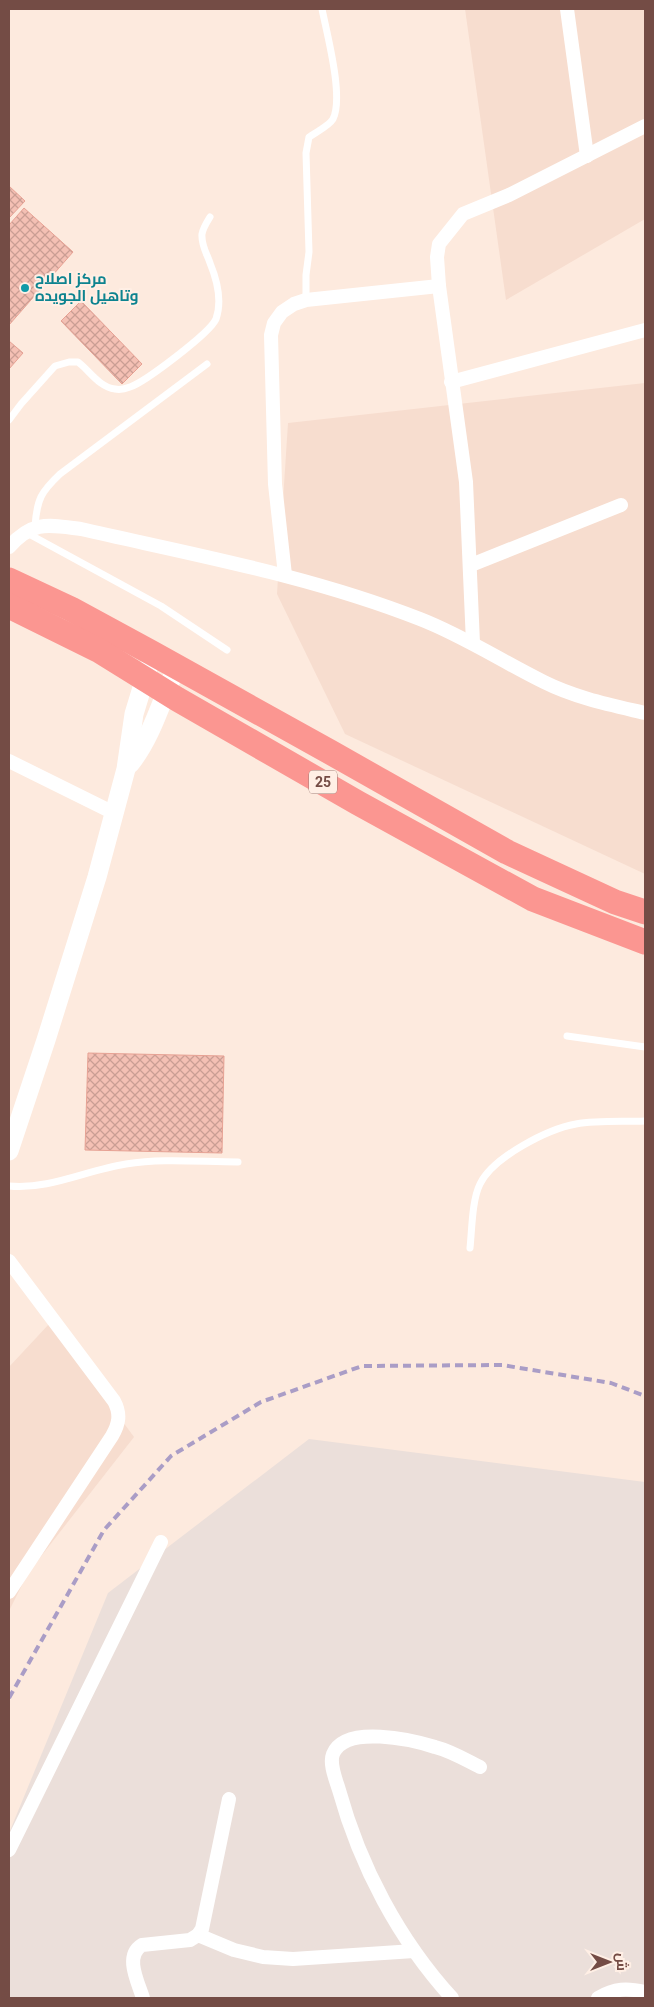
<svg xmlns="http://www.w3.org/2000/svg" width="654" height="2007" font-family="Roboto,Cairo,sans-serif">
<defs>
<pattern id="building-cross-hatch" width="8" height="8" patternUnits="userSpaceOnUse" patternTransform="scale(1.25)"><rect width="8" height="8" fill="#f4c0b4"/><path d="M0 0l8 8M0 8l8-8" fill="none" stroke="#ca9e94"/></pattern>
</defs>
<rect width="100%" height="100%" fill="#fdeade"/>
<g fill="#f7ddcf">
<path d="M465 9H645V219L506 300Z"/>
<path d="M645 383V874L345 734 277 594 288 423Z"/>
<path d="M50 1323 134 1437 28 1573 9 1611V1367Z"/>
</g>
<path fill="#ebdfda" d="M309 1439 645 1482V1998H9V1833L108 1593Z"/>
<g fill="url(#building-cross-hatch)" stroke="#e7a294">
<path d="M9 186 25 201 9 218Z"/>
<path d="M24 208 73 252 9 325V225Z"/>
<path d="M81 301 142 364 122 384 61 321Z"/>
<path d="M9 341 23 353 9 369Z"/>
<path d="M88 1053 224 1056 222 1153 85 1150Z"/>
</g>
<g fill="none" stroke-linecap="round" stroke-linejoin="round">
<g stroke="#fff" stroke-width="7">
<path d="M306 300V275L309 252 306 153 309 137C316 132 329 126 333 119 344 97 327 34 322 9"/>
<path d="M9 420 21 404 55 366 69 362H78C90 371 99 387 115 389 120 390 125 389 130 387 145 382 210 333 216 319 222 302 217 280 210 263 207 254 201 245 202 234 203 228 207 222 210 217"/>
<path d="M35 526C37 499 41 492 60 474L207 364"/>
<path d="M27 533 161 606 227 650"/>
<path d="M567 1036 645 1047"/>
<path d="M9 1186C49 1190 87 1170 126 1164 163 1158 201 1162 238 1162"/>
<path d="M470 1248C472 1229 472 1200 480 1184 493 1157 548 1129 576 1124 598 1120 623 1122 645 1121"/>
</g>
<g stroke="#fff" stroke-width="14">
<path d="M567 9 587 156"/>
<path d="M439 286 466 482 473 643"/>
<path d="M451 382 645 330"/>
<path d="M9 547C33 520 49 525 81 529 195 555 311 576 420 619 464 636 503 662 544 682 576 698 611 705 645 713"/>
<path d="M471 565 621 505"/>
<path d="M285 575 275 484 271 335 274 323 282 312 294 304 306 300 439 286 437 257 439 244 463 214 509 195 645 126"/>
<path d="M9 761 114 813"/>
<path d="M9 1261 114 1401C121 1414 119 1424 112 1436L9 1592"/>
<path d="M9 1850 161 1542"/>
<path d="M198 1935 234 1950 263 1957 293 1959 414 1951"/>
<path d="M143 1998C138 1982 124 1956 142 1945L190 1940 198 1935 202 1929 229 1799"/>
<path d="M452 1998C399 1940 360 1866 339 1790 336 1780 329 1764 333 1754 345 1724 413 1740 435 1747 451 1751 466 1760 480 1767"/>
<path d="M598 1998C615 1988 627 1988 645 1992"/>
</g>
<g stroke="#fff" stroke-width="19">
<path d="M130 764C152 737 162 699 176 668"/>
<path d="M9 1151 46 1040 97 877 126 769 134 714 148 668"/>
</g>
<g stroke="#fb9691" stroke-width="25">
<path d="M9 580 71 609 152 653 330 752 507 852 615 902 645 912"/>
<path d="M9 606 98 650 177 699 358 803 533 899 645 942"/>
</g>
<path stroke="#aa9dc6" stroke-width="4" stroke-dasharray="8 5" stroke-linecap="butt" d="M9 1698 104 1530 171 1456 261 1402 362 1366 502 1365 611 1383 645 1396"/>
</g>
<circle fill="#0f9aa8" stroke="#ffefe5" stroke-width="2" cx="25" cy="288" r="5"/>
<g text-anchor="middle" stroke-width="4" stroke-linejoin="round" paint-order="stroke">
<rect fill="#ffefe5" stroke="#9e7d75" stroke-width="1" x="309" y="770.5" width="28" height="23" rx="4"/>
<g font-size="14" font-weight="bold" fill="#744c45">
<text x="323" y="787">25</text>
</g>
<g font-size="15" font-weight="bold" fill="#0d838f" stroke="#ffefe5" text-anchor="start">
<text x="35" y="284">مركز اصلاح<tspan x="35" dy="17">وتاهيل الجويده</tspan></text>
</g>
</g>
<rect width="654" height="2007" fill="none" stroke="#744c45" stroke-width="20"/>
<g transform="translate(609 1962) rotate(90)" stroke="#ffefe5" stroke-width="4" paint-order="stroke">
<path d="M0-4L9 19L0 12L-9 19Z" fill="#744c45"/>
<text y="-8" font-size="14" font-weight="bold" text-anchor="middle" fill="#744c45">ش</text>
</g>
</svg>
